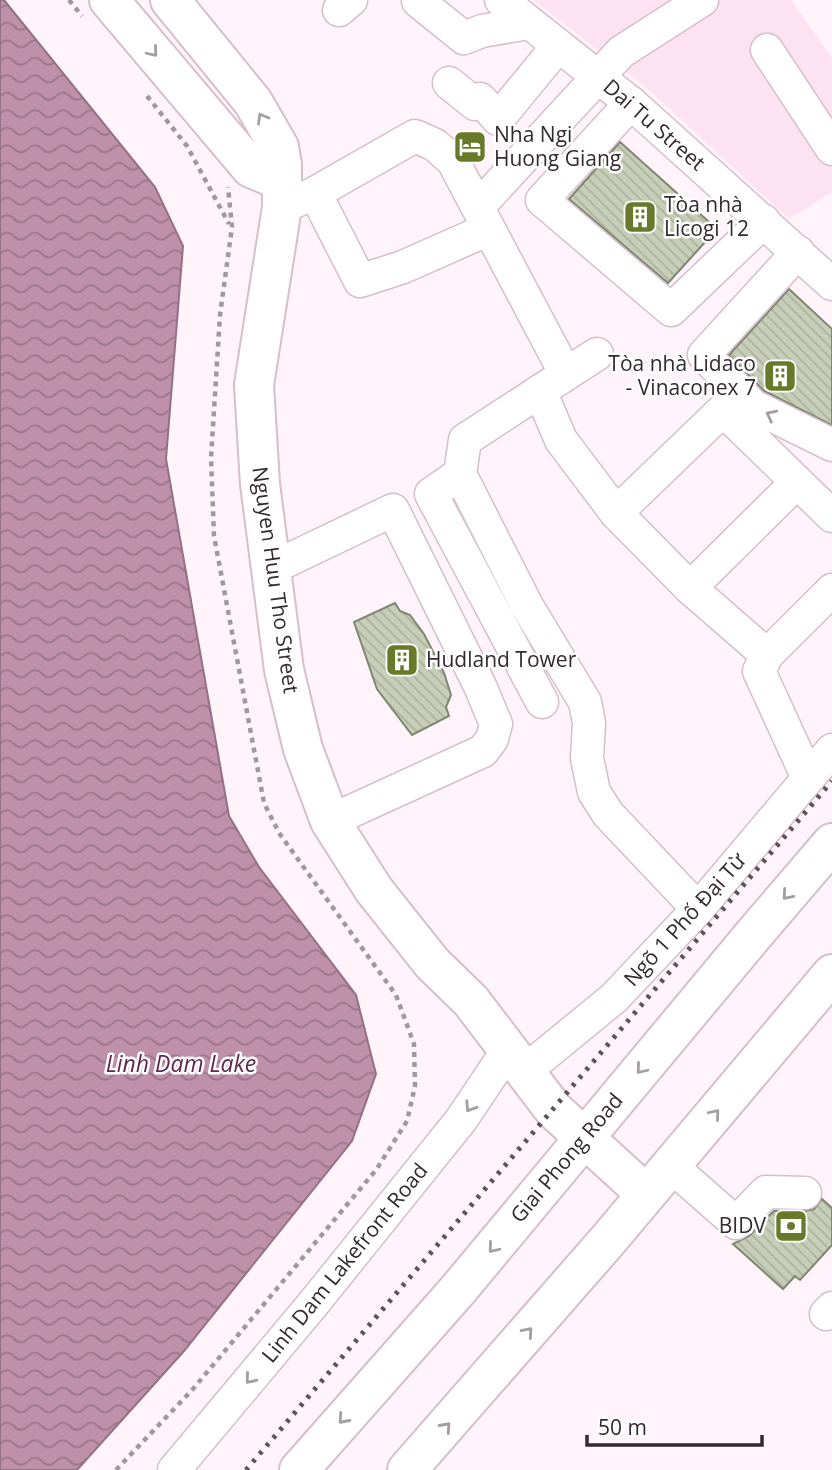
<svg xmlns="http://www.w3.org/2000/svg" width="832" height="1470" font-family="'Open Sans',sans-serif">
<defs>
<pattern id="water-waves" width="16" height="10" patternUnits="userSpaceOnUse" patternTransform="scale(1.75)"><rect width="16" height="10" fill="#be90a9"/><path d="M0 5q4-4 8 0t8 0" fill="none" stroke="#9b768a"/></pattern>
<pattern id="building-back-hatch" width="6" height="6" patternUnits="userSpaceOnUse" patternTransform="scale(1.75)"><rect width="6" height="6" fill="#c7ceb7"/><path d="M-1 5l2 2M0 0l6 6M5-1l2 2" fill="none" stroke="#abb19e"/></pattern>
</defs>
<rect width="100%" height="100%" fill="#fef4f9"/>
<path fill="#fde3f1" d="M533 0H791L832 58V192L789 219 648 89Z"/>
<path fill="url(#water-waves)" stroke="#947184" stroke-width="2" d="M0 0H4L155 187 183 246 166 459 229 816 259 867 356 995 376 1074 352 1141 184 1351 77 1470H0Z"/>
<g fill="url(#building-back-hatch)" stroke="#808671" stroke-width="2">
<path d="M620 142 717 229 668 283 569 199Z"/>
<path d="M789 289 832 329V425L764 391 729 355Z"/>
<path d="M395 603 400 611 410 615 424 634 444 673 451 695 446 707 449 716 412 735 377 689 354 622Z"/>
<path d="M822 1199 832 1208V1245L800 1280 795 1276 783 1289 733 1244 749 1236 774 1211H805L814 1209Z"/>
</g>
<g fill="none" stroke-linecap="round" stroke-linejoin="round">
<defs>
<g id="minor">
<path d="M501 0 631 103 832 284"/>
<path d="M418 1 464 38 482 31 528 23"/>
<path d="M339 10 351 0"/>
<path d="M767 50 832 149"/>
<path d="M449 83 475 104 480 99 498 119 558 46"/>
<path d="M631 103 542 200 671 310 764 221"/>
<path d="M315 193 360 281 403 267 489 229"/>
<path d="M282 207 315 193 415 136 435 145 453 161 560 363 565 375"/>
<path d="M478 207 621 52 702 0"/>
<path d="M798 252 704 355 753 406 832 445"/>
<path d="M597 354 465 440 460 474 527 606 585 702 589 723 587 758 594 792 608 814 698 909"/>
<path d="M540 391 561 440 616 513 690 588 767 655"/>
<path d="M460 474 431 494 542 702"/>
<path d="M616 513 723 410 832 516"/>
<path d="M272 568 393 510 480 686 496 724 492 739 483 751 330 821"/>
<path d="M690 588 797 482"/>
<path d="M808 778 759 671 767 655 832 590"/>
<path d="M518 1063 532 1064 542 1057 614 998 698 909 832 750"/>
<path d="M671 1166 736 1223 766 1192 805 1193"/>
<path d="M826 1314 832 1308"/>
<path d="M174 1470 313 1304 461 1120 508 1050"/>
</g>
<g id="major">
<path d="M109 0 251 168 282 181"/>
<path d="M170 0 253 102 279 147 282 165V207L254 385 260 484 284 670 303 749 330 821 374 890 432 963 471 1001 554 1110 646 1194"/>
<path d="M299 1470 457 1291 755 933 832 843"/>
<path d="M407 1470 609 1239 832 974"/>
</g>
</defs>
<use href="#minor" stroke="#d6becb" stroke-width="35"/>
<use href="#major" stroke="#d6becb" stroke-width="42"/>
<g stroke="#a1989d" stroke-width="4.5" stroke-dasharray="5 5" stroke-linecap="butt">
<path d="M69 0 82 16"/>
<path d="M147 96 187 146 229 224"/>
<path d="M116 1470 193 1389 376 1170 407 1121 415 1086 414 1044 396 995 279 833 264 803 214 536 211 458 220 315 232 227 228 187"/>
</g>
<use href="#minor" stroke="#fff" stroke-width="32"/>
<use href="#major" stroke="#fff" stroke-width="38"/>
<path stroke="#5d5459" stroke-width="5" stroke-dasharray="3.5 7" stroke-linecap="butt" d="M246 1470 832 781"/>
</g>
<defs><path id="oneway-chevron" d="M-2-3.5L2.5 0L-2 3.5" fill="none" stroke-width="1.6" stroke-linecap="round" stroke-linejoin="round" transform="scale(1.75)"/></defs>
<g stroke="#a39fa1">
<use href="#oneway-chevron" transform="translate(153 52) rotate(50)"/>
<use href="#oneway-chevron" transform="translate(262 118) rotate(-120)"/>
<use href="#oneway-chevron" transform="translate(771 415) rotate(-153)"/>
<use href="#oneway-chevron" transform="translate(787 895) rotate(131)"/>
<use href="#oneway-chevron" transform="translate(641 1069) rotate(130)"/>
<use href="#oneway-chevron" transform="translate(470 1107) rotate(123)"/>
<use href="#oneway-chevron" transform="translate(715 1114) rotate(-50)"/>
<use href="#oneway-chevron" transform="translate(493 1248) rotate(130)"/>
<use href="#oneway-chevron" transform="translate(528 1332) rotate(-49)"/>
<use href="#oneway-chevron" transform="translate(250 1379) rotate(130)"/>
<use href="#oneway-chevron" transform="translate(343 1419) rotate(132)"/>
<use href="#oneway-chevron" transform="translate(446 1427) rotate(-48)"/>
</g>
<defs>
<symbol id="hotel-square" viewBox="-11 -11 22 22"><rect x="-9" y="-9" width="18" height="18" rx="4" fill="#687a29" stroke="#fff"/><path d="M-6-4.5h1.5V1H6V5H4.5V3h-9V5H-6ZM-4 0a1.8 1.8 0 1 1 3.6 0ZM.5 0V-2.5h3Q6-2.5 6 0Z" fill="#fff"/></symbol>
<symbol id="building-square" viewBox="-11 -11 22 22"><rect x="-9" y="-9" width="18" height="18" rx="4" fill="#687a29" stroke="#fff"/><path d="M-4-6H4V6H1V3H-1V6H-4ZM-2.5-4.3h1.7v1.8h-1.7ZM.8-4.3h1.7v1.8H.8ZM-2.5-1h1.7V.8h-1.7ZM.8-1h1.7V.8H.8Z" fill="#fff"/></symbol>
<symbol id="bank-square" viewBox="-11 -11 22 22"><rect x="-9" y="-9" width="18" height="18" rx="4" fill="#687a29" stroke="#fff"/><path d="M-6-4H6V4H-6ZM0-2.3a2.3 2.3 0 1 0 0 4.6a2.3 2.3 0 1 0 0-4.6Z" fill="#fff"/></symbol>
</defs>
<g fill-rule="evenodd">
<use href="#hotel-square" x="451" y="128" width="38" height="38"/>
<use href="#building-square" x="621" y="198" width="38" height="38"/>
<use href="#building-square" x="761" y="357" width="38" height="38"/>
<use href="#building-square" x="383" y="641" width="38" height="38"/>
<use href="#bank-square" x="772" y="1207" width="38" height="38"/>
</g>
<g text-anchor="middle" stroke-width="5" stroke-linejoin="round" paint-order="stroke">
<g font-size="21" fill="#332a2f" stroke="#fff">
<text transform="translate(654 125) rotate(41)" y="7">Dai Tu Street</text>
<text transform="translate(275 580) rotate(82)" y="7">Nguyen Huu Tho Street</text>
<text transform="translate(685 920) rotate(-48)" y="7">Ngõ 1 Phố Đại Từ</text>
<text transform="translate(567 1158) rotate(-50)" y="7">Giai Phong Road</text>
<text transform="translate(345 1263) rotate(-51)" y="7">Linh Dam Lakefront Road</text>
</g>
<g font-size="21" fill="#332a2f" stroke="#fff" text-anchor="start">
<text x="494" y="142">Nha Ngi<tspan x="494" dy="24">Huong Giang</tspan></text>
<text x="664" y="212">Tòa nhà<tspan x="664" dy="24">Licogi 12</tspan></text>
<text x="756" y="371" text-anchor="end">Tòa nhà Lidaco<tspan x="756" dy="24">- Vinaconex 7</tspan></text>
<text x="426" y="667">Hudland Tower</text>
<text x="766" y="1233" text-anchor="end">BIDV</text>
</g>
<g font-size="23" font-style="italic" fill="#61284b" stroke="#fff">
<text x="181" y="1072">Linh Dam Lake</text>
</g>
</g>
<path d="M587 1435v10h175v-10" fill="none" stroke="#332a2f" stroke-width="3.5"/>
<text x="598" y="1435" font-size="21" fill="#332a2f" stroke="#ffffff" stroke-width="5" paint-order="stroke">50 m</text>
</svg>
